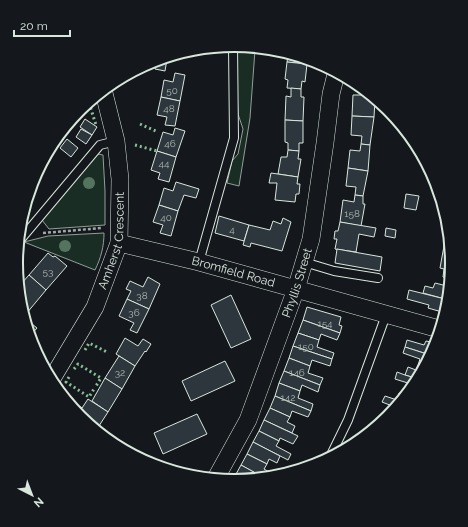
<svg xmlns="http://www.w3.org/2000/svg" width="468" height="527" font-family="Raleway,sans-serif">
<rect width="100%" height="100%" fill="#14181c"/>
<g fill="#1a2d24" stroke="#939e99">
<path d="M235 46 255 50 250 118 239 186 227 183 232 161 238 154 243 129 238 114Z"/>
<path d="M98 154 103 155 105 191V225L49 229 42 220Z"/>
<path d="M104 233C104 246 101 258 95 270L24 242 48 236Z"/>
</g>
<g fill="#2c363c" stroke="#d8e6dc">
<path d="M288 56 308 60 307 64 287 62Z"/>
<path d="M167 59 165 71 155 69V62H152Z"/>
<path d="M287 62 307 64 305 82 302 81 301 89 287 88 288 80 285 79Z"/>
<path d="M175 73 185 75 180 101 161 97 164 80 173 82Z"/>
<path d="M291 88 301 89V97H304L303 121 285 120 286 96 291 97Z"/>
<path d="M365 94 375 100 374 117 352 116 353 95H365Z"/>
<path d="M161 97 180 101 175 126 165 125 167 117 157 115Z"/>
<path d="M352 116 374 117 370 145 361 144 362 136 351 135Z"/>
<path d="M85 119 97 127 92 135 80 127Z"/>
<path d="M285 120 303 121V143H299V151L288 150V143L285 142Z"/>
<path d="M175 128 185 131 176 157 157 151 163 132 173 135Z"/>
<path d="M81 129 92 135 86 144 76 137Z"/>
<path d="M67 139 78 148 71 157 60 148Z"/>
<path d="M361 144 370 145 368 171 348 168 350 150 360 151Z"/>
<path d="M288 150 299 151 298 159H301L298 177 278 174 281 157H287Z"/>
<path d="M157 151 176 157 169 182 158 179 160 173 151 170Z"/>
<path d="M348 168 368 171 363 196 355 195 356 187 346 186Z"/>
<path d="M271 173 298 177 297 184H300L299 194H296L295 202 275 200 277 183H269Z"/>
<path d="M176 182 199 189 196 198 184 195 178 211 159 205 164 188 173 191Z"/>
<path d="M406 194 419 196 416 210 404 208Z"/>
<path d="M355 195 363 196V204H365L361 226 340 222 343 200 354 202Z"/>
<path d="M159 205 178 211 171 236 160 233 163 225 153 222Z"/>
<path d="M219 216 249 225 244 241 215 233Z"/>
<path d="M283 218 291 222 282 251 251 243 250 247 243 245 249 225 270 230 273 221 281 224Z"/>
<path d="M340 222 376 228 374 237 359 234 356 252 335 249 337 239H334L335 231H338Z"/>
<path d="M386 228 396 230 395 238 385 236Z"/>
<path d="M446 233 449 247 444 246Z"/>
<path d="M444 246 449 247 452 264 449 278 443 277 444 269 440 268Z"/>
<path d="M337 249 382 257 380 271 335 263Z"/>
<path d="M48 253 53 257 55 256 67 266 46 290 29 275Z"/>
<path d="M29 275 46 290 26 314 20 285Z"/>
<path d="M148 277 160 284 149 309 127 299 131 291 126 289 130 281 143 287Z"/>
<path d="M435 283 447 286 445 299 423 293 425 286 433 288Z"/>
<path d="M409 290 445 299 442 312 428 308 429 305 407 299Z"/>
<path d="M231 295 251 339 231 348 211 305Z"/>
<path d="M127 299 149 309 137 333 130 330 134 323 119 316Z"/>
<path d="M307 307 341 317 339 325 342 326 340 333 303 320Z"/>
<path d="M27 320 37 328 30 336Z"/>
<path d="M303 320 340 333 337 340 321 334 319 340 298 333Z"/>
<path d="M298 333 319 340 317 347 334 353 332 359 293 346Z"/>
<path d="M125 338 138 346 143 339 151 344 146 352 145 351 135 366 116 354Z"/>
<path d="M407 340 424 345 426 341 436 343 435 347 430 355 405 347Z"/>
<path d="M293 346 332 359 330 366 312 360 310 366 289 358Z"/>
<path d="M405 347 430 355 423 366 418 365 420 359 403 353Z"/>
<path d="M119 356 135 366 122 389 105 378Z"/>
<path d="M289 358 310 366 308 373 323 378 320 385 284 371Z"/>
<path d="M225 361 235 381 191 401 182 381Z"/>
<path d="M418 365 423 366 415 378 405 375 408 367 416 370Z"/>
<path d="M284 371 320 385 318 392 302 385 300 391 279 383Z"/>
<path d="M397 372 405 375 415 378 411 384 395 379Z"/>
<path d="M105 378 122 389 108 412 92 401Z"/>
<path d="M279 383 300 391 298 398 313 404 311 411 275 396Z"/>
<path d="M399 393 404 394 399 401 397 400Z"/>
<path d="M275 396 311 411 308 417 292 411 290 417 270 408Z"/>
<path d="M385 396 397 400 399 401 395 407 382 402Z"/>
<path d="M88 399 108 412 97 429 80 417 73 408 76 404 82 408Z"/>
<path d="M270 408 290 417 287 422 295 426 292 433 264 420Z"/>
<path d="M384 412 390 414 383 421 381 420Z"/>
<path d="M197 414 207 434 163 454 154 433Z"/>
<path d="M264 420 298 436 293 444 280 438 279 441 259 431Z"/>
<path d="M259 431 279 441 276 446 291 454 288 460 253 442Z"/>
<path d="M253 442 280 456 277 463 269 459 267 464 247 454Z"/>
<path d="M247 454 267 464 264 469 271 473 270 474 261 476 241 465Z"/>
<path d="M241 465 261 476 242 480 235 476Z"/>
<path d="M235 476 242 480 232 481Z"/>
</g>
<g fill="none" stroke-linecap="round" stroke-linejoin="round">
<defs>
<g id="service">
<path d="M21 239 100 145 116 141"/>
<path d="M199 262 234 138 233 46"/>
<path d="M304 262 334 271 378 278"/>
<path d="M330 457 348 420 386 315"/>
</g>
<g id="minor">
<path id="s1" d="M119 243 199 262 439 329"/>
<path id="s2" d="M53 377 95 307 119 243 120 179 116 141 104 93"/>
<path id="s3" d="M216 478 248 420 296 289 311 239 325 143 331 94 336 74"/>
</g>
</defs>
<use href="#service" stroke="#d8e6dc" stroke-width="10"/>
<use href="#minor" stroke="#d8e6dc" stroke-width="18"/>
<path stroke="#9da8a2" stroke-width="2.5" stroke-dasharray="3 2" stroke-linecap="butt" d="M43 233 102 228"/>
<use href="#service" stroke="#14181c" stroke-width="8"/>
<use href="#minor" stroke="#14181c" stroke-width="17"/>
<g stroke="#8ac095" stroke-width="3" stroke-dasharray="2 3" stroke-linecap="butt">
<path d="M89 103 96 125"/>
<path d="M140 124 158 132"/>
<path d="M135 145 157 151"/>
<path d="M85 350 89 343 107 352"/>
<path d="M74 369 78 364 101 378 96 386"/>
<path d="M69 377 66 382 89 397 94 389"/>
</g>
</g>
<g fill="#55745f">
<circle cx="89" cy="183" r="6"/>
<circle cx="65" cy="246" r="6"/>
</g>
<g text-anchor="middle" stroke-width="3" stroke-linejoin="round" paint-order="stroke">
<g font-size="10" fill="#adbab4">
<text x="172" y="94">50</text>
<text x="169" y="112">48</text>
<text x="170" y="147">46</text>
<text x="164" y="167">44</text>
<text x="352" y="217">158</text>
<text x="166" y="221">40</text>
<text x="232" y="233">4</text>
<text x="48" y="275">53</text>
<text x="142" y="299">38</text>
<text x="134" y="316">36</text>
<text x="325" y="327">154</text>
<text x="306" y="350">150</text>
<text x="120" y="376">32</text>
<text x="297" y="376">146</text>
<text x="288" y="401">142</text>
</g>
<g font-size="12" fill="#d8e6dc" stroke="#14181c">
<text dy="4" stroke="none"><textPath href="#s2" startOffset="151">Amherst Crescent</textPath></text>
<text dy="4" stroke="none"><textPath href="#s1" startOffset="118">Bromfield Road</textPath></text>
<text dy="4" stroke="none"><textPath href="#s3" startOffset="212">Phyllis Street</textPath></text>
</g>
</g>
<path d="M0 0H468V527H0ZM23 263a211 211 0 1 1 422 0a211 211 0 1 1-422 0Z" fill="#14181c" fill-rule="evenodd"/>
<path fill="none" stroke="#d8e6dc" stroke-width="2" d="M23 263a211 211 0 1 1 422 0a211 211 0 1 1-422 0Z"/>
<g transform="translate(32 495) rotate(138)" stroke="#14181c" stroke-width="3" paint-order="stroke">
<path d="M0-3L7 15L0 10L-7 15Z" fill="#d8e6dc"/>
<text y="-6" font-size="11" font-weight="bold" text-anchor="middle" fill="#d8e6dc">N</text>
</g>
<path d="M14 30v6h56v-6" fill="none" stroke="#d8e6dc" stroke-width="2"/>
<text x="20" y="30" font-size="12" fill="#d8e6dc" stroke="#14181c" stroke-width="3" paint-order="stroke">20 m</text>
</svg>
